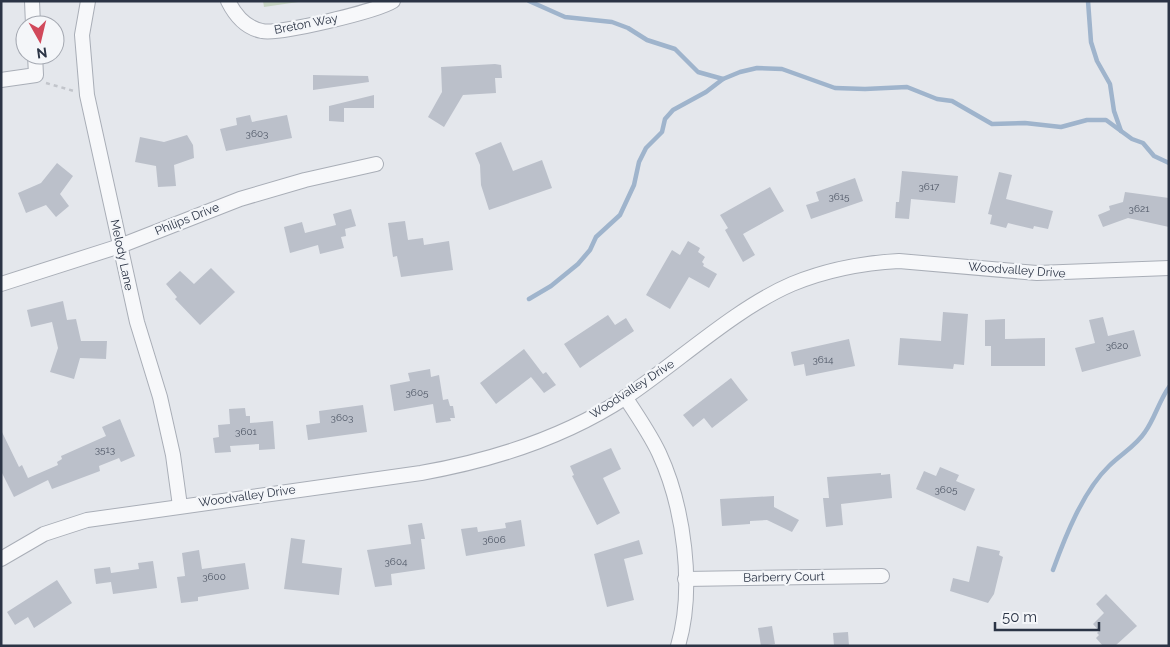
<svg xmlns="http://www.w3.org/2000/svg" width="1170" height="647" font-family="Raleway,sans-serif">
<rect width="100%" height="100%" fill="#e4e7ec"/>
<path fill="#c9d6c5" d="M263 1H305L264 7Z"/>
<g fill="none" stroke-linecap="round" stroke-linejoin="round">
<g stroke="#9fb4cc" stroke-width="4.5">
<path d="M529 1 565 17 612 22 628 28 647 40 675 49 698 72 723 79"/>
<path d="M1088 1 1091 42 1097 61 1110 84 1114 111 1121 131"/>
<path d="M529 299 551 286 578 264 590 250 596 237 620 215 634 185 639 162 646 148 662 132 665 119 673 110 706 92 723 79 740 72 757 68 782 69 835 88 865 89 907 87 937 99 952 101 992 124 1025 123 1061 127 1087 120H1106L1132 139 1143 143 1154 156 1169 163"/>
<path d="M1053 570C1065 537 1083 491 1109 466 1121 454 1136 446 1145 432 1155 418 1159 401 1169 387"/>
</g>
</g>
<g fill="#bbc0ca">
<path d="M495 64 501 65 502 78H495L496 93 463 95 444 127 428 117 442 92 441 67Z"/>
<path d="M313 75 368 76 369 82 313 90Z"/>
<path d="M374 95V108H344V122L329 121V106Z"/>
<path d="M250 115 252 122 287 115 292 138 226 151 220 129 237 125 236 118Z"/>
<path d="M187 135 193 145 194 158 174 165 176 186 158 187 156 166 135 162 140 137 164 142Z"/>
<path d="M501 142 513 171 542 160 552 188 489 210 481 185 480 165 475 153Z"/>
<path d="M57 163 73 176 60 194 69 206 56 217 46 205 26 213 18 193 41 183Z"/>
<path d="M902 171 958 176 955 203 911 199 909 219 895 218 896 202H899Z"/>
<path d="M999 172 1012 175 1006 199 1053 211 1048 229 1034 226 1033 229 1008 223 1006 228 990 224 992 215 988 214Z"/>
<path d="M855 178 863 201 811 219 806 205 819 201 816 192Z"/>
<path d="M770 187 784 211 743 234 755 255 743 262 725 230 728 228 720 215Z"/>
<path d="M1125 192 1169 198V227L1128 218 1103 227 1098 215 1110 210 1109 206 1123 202Z"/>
<path d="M351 209 356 226 345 229 346 236 341 237 344 248 320 254 318 245 290 253 284 227 302 222 305 233 336 225 333 214Z"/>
<path d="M405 221 408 240 423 238 424 245 449 241 453 270 401 277 397 256 393 257 388 223Z"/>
<path d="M688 241 700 248 698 252 705 257 702 262 704 264 703 266 717 274 709 288 689 277 670 309 646 295 672 250 680 255Z"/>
<path d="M211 268 235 292 200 325 175 299 177 297 166 284 180 271 194 284Z"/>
<path d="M63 301 67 320 76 319 81 341H107L106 359 80 358 74 379 50 372 58 348 52 322 31 327 27 310Z"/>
<path d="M943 312 968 314 964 365 954 364 953 369 898 365 900 338 941 341Z"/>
<path d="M608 315 615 325 626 318 634 331 580 368 564 344Z"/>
<path d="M1103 317 1108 336 1134 330 1141 356 1082 372 1075 348 1095 343 1089 320Z"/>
<path d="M1005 319V339L1045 338V366H991V346H985V320Z"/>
<path d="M849 339 855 366 806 376 804 364 794 366 791 352Z"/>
<path d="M524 349 543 374 546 372 556 385 544 393 531 377 496 404 480 383Z"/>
<path d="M430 369 431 377 439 375 443 400 448 399 450 406H453L455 418H450L451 421 436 423 433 404 394 411 390 385 410 381 408 373Z"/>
<path d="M731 378 748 400 712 428 704 418 693 427 683 415Z"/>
<path d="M363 405 367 432 308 440 306 425 320 423 319 411Z"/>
<path d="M245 408 246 416H250V423L273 421 275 449 259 450V444L230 446 231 452 215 453 213 438 219 437 218 425 230 424 229 409Z"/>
<path d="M120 419 135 456 121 462 119 458 99 466 100 471 52 489 48 480 14 497 1 471V430L19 467 22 465 28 478 58 465 57 462 62 459 61 456 106 436 102 427Z"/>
<path d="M611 448 621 469 603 478 620 513 597 525 572 476 574 475 570 466Z"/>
<path d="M940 467 959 475 956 481 975 489 965 511 916 489 924 471 936 476Z"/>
<path d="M881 473V475L890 474 892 498 841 504 843 525 826 527 823 498H829L827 477Z"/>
<path d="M774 496V507L799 520 792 532 767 520 750 521V524L722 526 720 499Z"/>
<path d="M521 520 525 546 466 556 461 529 477 527 478 532 506 528 505 523Z"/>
<path d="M422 523 425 539H421L425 569 391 574 392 585 375 587 367 550 411 544 408 525Z"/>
<path d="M291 538 305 540 302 563 342 568 339 595 284 589Z"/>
<path d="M639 540 643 554 624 559 634 600 607 607 594 554Z"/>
<path d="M977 546 1000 551 999 555 1003 557 994 594 988 603 950 591 953 578 969 582Z"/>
<path d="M199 550 202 569 245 563 249 589 198 597V601L181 603 177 577 185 576 182 553Z"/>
<path d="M153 561 157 588 113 594 111 582 96 584 94 569 110 567 111 573 139 569 138 563Z"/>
<path d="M57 580 72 603 34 628 28 617 15 625 7 612Z"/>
<path d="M1106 594 1137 626 1115 646H1103L1096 638 1099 635 1097 633 1099 631 1093 624 1104 613 1096 604Z"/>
<path d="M772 626 775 644 761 646 758 628Z"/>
<path d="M848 632 849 646H834L833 633Z"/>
</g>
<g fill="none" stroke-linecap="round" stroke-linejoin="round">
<defs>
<g id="minor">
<path d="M32 1 33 25"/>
<path d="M88 1 82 35 87 95 137 322 160 397 173 455 180 506"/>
<path d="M228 1C235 15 246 28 262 31 279 35 377 11 393 1"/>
<path d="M1 80 36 75 35 55"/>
<path d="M1 284 120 246 240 199 305 180 376 164"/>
<path d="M625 397C637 415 650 434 659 453 684 507 695 588 678 646"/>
<path d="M1 559 44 534 87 520 421 473C494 460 564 438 626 397 678 362 736 308 792 284 826 270 862 263 899 261L1037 273 1169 268"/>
<path d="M685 579 882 576"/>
</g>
</defs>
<use href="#minor" stroke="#a9aeb7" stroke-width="16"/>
<path stroke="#c2c5cb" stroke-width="2.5" stroke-dasharray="4 4" stroke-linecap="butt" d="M46 83 74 91"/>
<use href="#minor" stroke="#f7f8fa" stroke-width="14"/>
</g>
<g text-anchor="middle" stroke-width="4.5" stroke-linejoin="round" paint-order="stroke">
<g font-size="10" fill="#4f5766">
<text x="257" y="137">3603</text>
<text x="929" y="190">3617</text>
<text x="839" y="200">3615</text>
<text x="1139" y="212">3621</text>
<text x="1117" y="349">3620</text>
<text x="823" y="363">3614</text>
<text x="417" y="396">3605</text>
<text x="342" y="421">3603</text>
<text x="246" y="435">3601</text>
<text x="105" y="453">3513</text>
<text x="946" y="493">3605</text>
<text x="494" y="543">3606</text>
<text x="396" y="565">3604</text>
<text x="214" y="580">3600</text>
</g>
<g font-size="12" fill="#2b3445" stroke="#f4f6f9">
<text transform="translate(306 24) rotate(-11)" y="4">Breton Way</text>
<text transform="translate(187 219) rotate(-22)" y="4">Philips Drive</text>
<text transform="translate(122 255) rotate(78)" y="4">Melody Lane</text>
<text transform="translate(1017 270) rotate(4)" y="4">Woodvalley Drive</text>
<text transform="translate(632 389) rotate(-33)" y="4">Woodvalley Drive</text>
<text transform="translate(247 496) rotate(-8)" y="4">Woodvalley Drive</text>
<text transform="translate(784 577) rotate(-1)" y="4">Barberry Court</text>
</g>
</g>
<rect width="1170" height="647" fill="none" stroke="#2b3445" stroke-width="5"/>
<g transform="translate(40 40) rotate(172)"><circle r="24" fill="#f4f6f9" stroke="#a4a8b1"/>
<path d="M0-4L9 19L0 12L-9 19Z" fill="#d1495b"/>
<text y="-8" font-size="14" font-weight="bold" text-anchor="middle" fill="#2b3445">N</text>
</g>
<path d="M995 622v8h104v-8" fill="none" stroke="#2b3445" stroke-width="2.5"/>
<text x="1002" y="622" font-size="15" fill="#2b3445" stroke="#f4f6f9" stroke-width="4" paint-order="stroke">50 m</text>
</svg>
